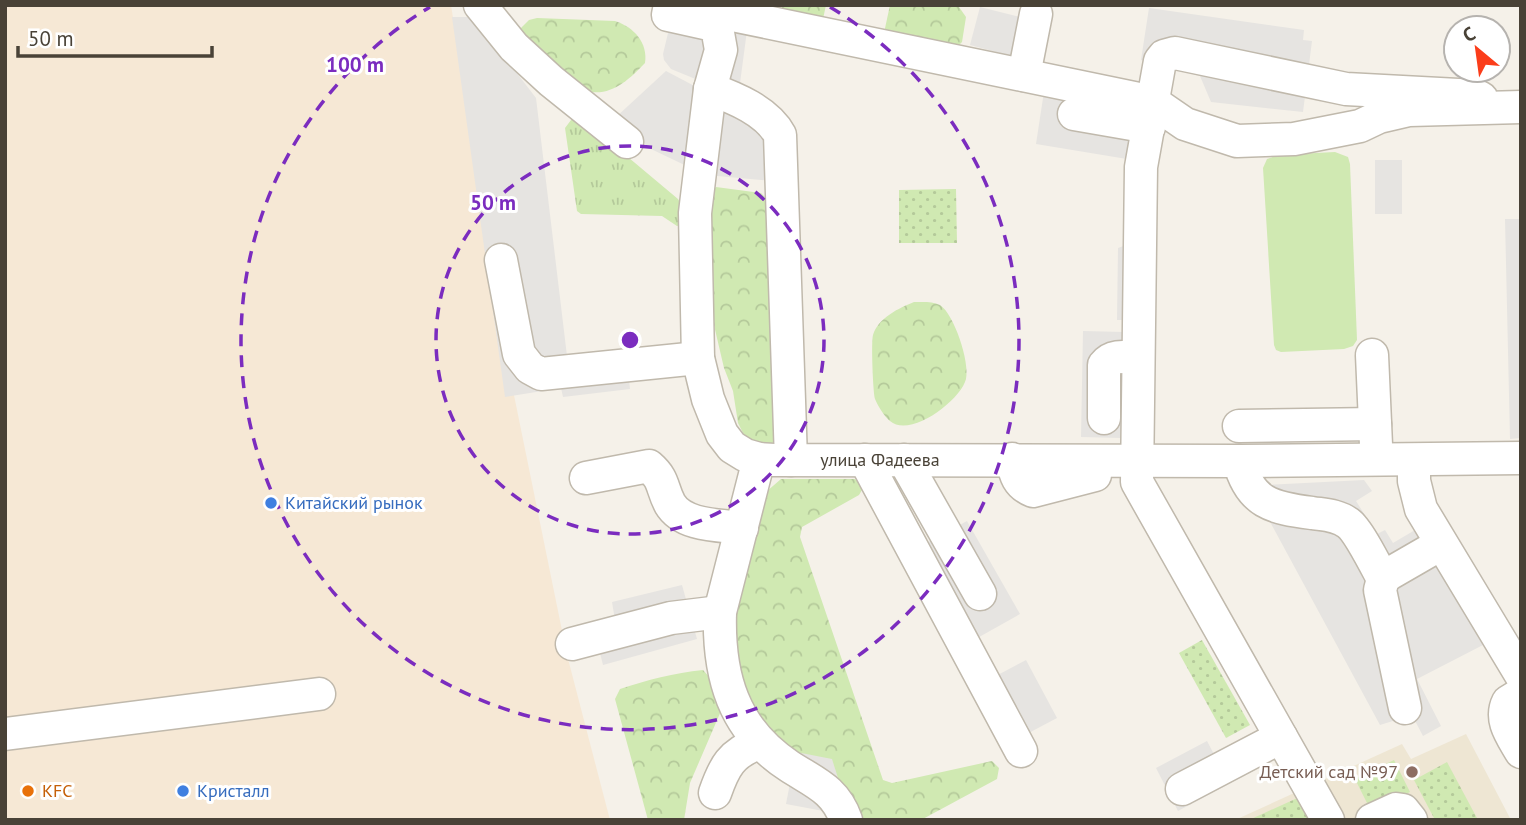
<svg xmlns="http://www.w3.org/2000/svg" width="1526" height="825" font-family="'PT Sans',sans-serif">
<defs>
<pattern id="grass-tufts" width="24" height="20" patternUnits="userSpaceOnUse" patternTransform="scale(1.75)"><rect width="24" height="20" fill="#d0e9b2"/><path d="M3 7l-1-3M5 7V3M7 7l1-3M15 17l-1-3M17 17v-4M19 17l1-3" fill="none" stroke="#b4c99a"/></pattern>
<pattern id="forest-crowns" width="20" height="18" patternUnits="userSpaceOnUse" patternTransform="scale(1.75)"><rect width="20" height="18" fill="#d0e9b2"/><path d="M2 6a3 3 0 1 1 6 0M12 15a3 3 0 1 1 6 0" fill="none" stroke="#b4c99a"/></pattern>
<pattern id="park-dots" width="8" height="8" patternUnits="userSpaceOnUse" patternTransform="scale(1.75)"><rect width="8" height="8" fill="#d0e9b2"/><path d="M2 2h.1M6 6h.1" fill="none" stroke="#b4c99a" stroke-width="1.8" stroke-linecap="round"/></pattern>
</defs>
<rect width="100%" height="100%" fill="#f5f1e9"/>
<path fill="#f6e8d5" d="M5 5H451L505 351 567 655 610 820H5Z"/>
<path fill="#eee6d3" d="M1466 734 1511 820H1235L1402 744 1411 759Z"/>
<path fill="url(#grass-tufts)" d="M574 116H579L678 199 683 207 682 225 677 226 662 216 581 214 577 211 565 128Z"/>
<g fill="url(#forest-crowns)">
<path d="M782 5H826L823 19 782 14Z"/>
<path d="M890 5 959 7 966 17 962 42 958 46 884 33Z"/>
<path d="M537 18 615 21C634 27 648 43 645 63 627 82 607 100 580 89L519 30 529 20Z"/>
<path d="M716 187 761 193 769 201 779 439 767 446 755 444 746 439 738 423 733 391 724 368 713 321 708 195Z"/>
<path d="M914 302C922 302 932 301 940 305 954 314 970 362 966 379 961 400 910 439 890 421 884 416 878 406 875 399 873 393 871 341 873 335 878 318 899 308 914 302Z"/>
<path d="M781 479H855L860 484 862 490 859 495 802 527 800 537 883 780 892 783 992 761 999 768 997 779 921 820H852L796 752 762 727 738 676 735 611 766 492Z"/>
<path d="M703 670 712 680 721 711 690 783 684 820H648L615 699 620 689C647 680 674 673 703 670Z"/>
</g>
<g fill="url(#park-dots)">
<path d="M956 189 957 243H899V190Z"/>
<path d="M1202 640 1250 725 1226 738 1179 653Z"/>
<path d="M1394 760 1410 792 1371 811 1355 779Z"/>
<path d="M1447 762 1478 820H1435L1414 780Z"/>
<path d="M1304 795 1317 820H1249Z"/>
</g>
<path fill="#d0e9b2" d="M1335 152 1348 157 1350 164 1357 340 1353 346 1344 349 1281 352 1276 350 1274 345 1263 168 1267 159 1278 155Z"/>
<g fill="#e6e4e1">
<path d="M980 7 1028 19 1019 58 970 45Z"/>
<path d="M674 8 748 23 736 113 773 135 772 181 706 175 715 87 671 69 664 60 663 54Z"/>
<path d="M1149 8 1304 30 1303 40 1312 41 1303 112 1211 102 1200 76 1141 60Z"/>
<path d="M452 17H474L536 98 567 356 629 380 630 389 563 397 561 388 505 397Z"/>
<path d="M666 71 704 91 695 170 651 149 615 118Z"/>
<path d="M1045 85 1148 105 1139 161 1036 144Z"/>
<rect x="1375" y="160" width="27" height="54"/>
<path d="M1505 219H1521V438L1510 439Z"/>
<path d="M1137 241 1136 320H1117L1118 248Z"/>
<path d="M1083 331 1124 332 1121 438 1081 437Z"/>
<path d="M1364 480 1372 491 1356 501 1377 534 1385 530 1393 543 1415 530 1483 645 1417 679 1441 726 1423 736 1412 715 1380 725 1268 518 1266 485Z"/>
<path d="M967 521 1020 614 972 641 919 547Z"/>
<path d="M682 585 697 639 603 665 595 633 616 626 612 602Z"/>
<path d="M1026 660 1057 718 1023 736 992 678Z"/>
<path d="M1207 741 1217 760 1243 747 1255 770 1178 811 1156 768Z"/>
<path d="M796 752 832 759 850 816 786 804Z"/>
</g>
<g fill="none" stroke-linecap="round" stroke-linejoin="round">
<defs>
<g id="minor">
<path d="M480 5 514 47 551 81 627 142"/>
<path d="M670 5 668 15 713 25 718 33 721 50 710 89 695 213 698 358 708 399 722 434 732 447 745 455 759 459 774 460 1239 461 1521 458"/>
<path d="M689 6 1153 102 1185 124 1237 141 1294 139 1360 126 1379 117 1409 110 1521 107"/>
<path d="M1024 75 1036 14"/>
<path d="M710 89C735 98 767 111 780 135L791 460"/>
<path d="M1074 114 1149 127"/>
<path d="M501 260 519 354 530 368 541 374 698 358"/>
<path d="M1372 355 1376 445"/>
<path d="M1104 418V365C1112 354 1126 357 1138 358"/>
<path d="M1239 426 1375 424"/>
<path d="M759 459 720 612C718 676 733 729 789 766 815 783 835 789 846 820"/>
<path d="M1012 459C1015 475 1018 485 1033 491L1095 475"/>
<path d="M865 460 1021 751"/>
<path d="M904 460 980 594"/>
<path d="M1414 460V481L1421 509 1521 675"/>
<path d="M1239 461C1250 503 1272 508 1312 513 1325 515 1337 515 1348 523 1358 530 1376 566 1383 579"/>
<path d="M586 478 649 466C665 480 661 487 670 504 683 526 719 525 742 528"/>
<path d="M572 644 671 618 720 612"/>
<path d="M1521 694 1508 702C1499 720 1512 736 1521 752"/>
<path d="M1405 708 1380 590 1383 579 1389 574 1441 544"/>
<path d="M5 734 319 694"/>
<path d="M1182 789 1281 737"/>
<path d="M715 793C724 767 731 753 759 743"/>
<path d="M1328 820 1137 482 1141 167 1160 61 1164 56 1175 53 1346 89 1477 96 1481 98V107"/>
<path d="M1372 820 1396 809 1403 810 1411 820"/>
</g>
</defs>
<use href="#minor" stroke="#c0b9ac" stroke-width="35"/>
<use href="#minor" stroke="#fff" stroke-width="32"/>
</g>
<g fill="none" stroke="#7b2cbf" stroke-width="3.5" stroke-dasharray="12 9">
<circle cx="630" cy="340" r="194"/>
<path d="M830 7A389 389 0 1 1 430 7"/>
</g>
<g fill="#3f7fe0" stroke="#fff" stroke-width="2.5">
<circle cx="271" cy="503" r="7"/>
<circle cx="183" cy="791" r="7"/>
</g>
<circle fill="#8d6e63" stroke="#fff" stroke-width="2.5" cx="1412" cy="772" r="7"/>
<circle fill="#e8710a" stroke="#fff" stroke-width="2.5" cx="28" cy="791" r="7"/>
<g text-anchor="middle" stroke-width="6" stroke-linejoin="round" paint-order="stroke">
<g font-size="18" fill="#494237" stroke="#fff">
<text x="880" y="466">улица Фадеева</text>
</g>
<g font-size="18" fill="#366cbe" stroke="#fff" text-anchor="start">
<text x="285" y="509">Китайский рынок</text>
<text x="197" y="797">Кристалл</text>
</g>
<g font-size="18" fill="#785e54" stroke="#fff" text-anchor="end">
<text x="1398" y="778">Детский сад №97</text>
</g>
<g font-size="18" fill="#c56008" stroke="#fff" text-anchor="start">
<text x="42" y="797">KFC</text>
</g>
</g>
<circle cx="630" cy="340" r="10" fill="#7b2cbf" stroke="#fff" stroke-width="3.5"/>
<g font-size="21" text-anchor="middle" font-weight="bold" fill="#7b2cbf" stroke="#fff" stroke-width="6" stroke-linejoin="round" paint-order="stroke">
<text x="355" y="72">100 m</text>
<text x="493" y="210">50 m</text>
</g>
<rect width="1526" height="825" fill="none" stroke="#494237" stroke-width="14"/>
<g transform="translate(1477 49) rotate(331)"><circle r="33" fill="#ffffff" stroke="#b6b3af" stroke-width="2"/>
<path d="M0-5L12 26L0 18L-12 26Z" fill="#fb3d1a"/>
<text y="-10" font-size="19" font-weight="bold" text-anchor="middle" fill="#494237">С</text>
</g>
<path d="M18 46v10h194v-10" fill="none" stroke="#494237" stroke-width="3.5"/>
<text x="28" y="46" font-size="21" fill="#494237" stroke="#ffffff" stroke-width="5" paint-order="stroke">50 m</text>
</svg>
